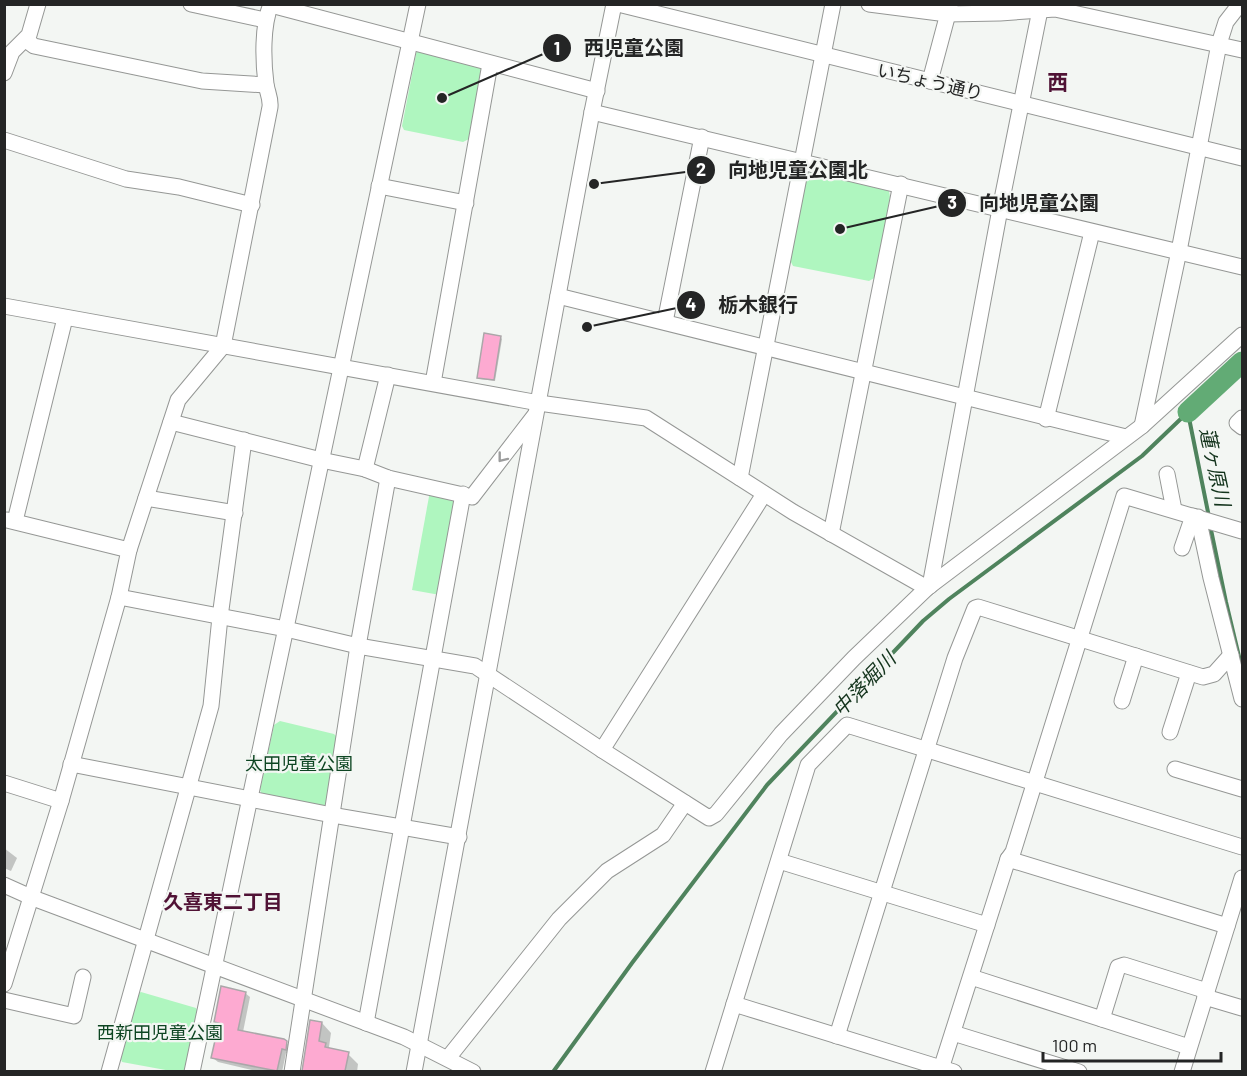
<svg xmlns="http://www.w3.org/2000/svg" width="1247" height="1076" font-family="Barlow,'Noto Sans JP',sans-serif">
<rect width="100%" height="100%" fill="#f3f6f3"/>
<g fill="#aff6bf">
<path d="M417 49 479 65 481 70 469 139 463 142 404 130 402 126Z"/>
<path d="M812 172 889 191 890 197 876 277 869 281 793 266 790 260 806 175Z"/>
<path d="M430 491 456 498 440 595 412 590Z"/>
<path d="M280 721 334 734 338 738 326 805 320 807 262 795 260 790 274 725Z"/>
<path d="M141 992 196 1008 199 1013 187 1071H171L122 1062 120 1057 136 994Z"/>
</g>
<g fill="#0003">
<path d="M500 337 502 339 495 381 480 379 479 377Z"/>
<path d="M4 848 17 858 11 871 4 868Z"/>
<path d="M245 993 250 997 243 1032 283 1040 291 1047 290 1054 286 1053 282 1072H260L218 1062 213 1058 220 1026 216 1022Z"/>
<path d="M322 1023 331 1033 329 1047 331 1050 348 1054 358 1064 357 1072H303L306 1060Z"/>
</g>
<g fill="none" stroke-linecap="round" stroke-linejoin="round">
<g stroke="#4f835d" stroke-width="4">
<path d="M1188 413 1209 517"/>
<path d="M1210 525 1226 602 1242 669"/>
<path d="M553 1072 632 963 767 785 923 621 949 599 1142 456 1188 412"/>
</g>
<path stroke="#62ab75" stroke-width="21" d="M1188 412 1242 362"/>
</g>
<g fill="#fdaad1" stroke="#aba7a9" stroke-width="1.5">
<path d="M484 333 501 336 494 380 477 378Z"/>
<path d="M221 986 246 992 238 1030 284 1039 287 1041 286 1050 282 1049 277 1071 211 1058 219 1023 214 1022Z"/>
<path d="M310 1020 322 1022 319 1041 326 1043 325 1047 349 1052 345 1071H302Z"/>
</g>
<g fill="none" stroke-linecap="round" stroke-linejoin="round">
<defs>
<g id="minor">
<path d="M191 4 265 20"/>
<path d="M618 4 1242 158"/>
<path d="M869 4 947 14 1000 13 1055 9 1242 50"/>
<path d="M271 5 597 91"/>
<path d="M26 40 34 46 202 81 266 85"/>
<path d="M4 73 12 52 29 35 38 4"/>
<path d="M930 81 950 6"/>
<path d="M592 112 1242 267"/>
<path d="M4 140 126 179 179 187 252 205"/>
<path d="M379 186 466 203"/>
<path d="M558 296 1126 437"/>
<path d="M4 306 539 403 646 418 793 512 927 588"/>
<path d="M665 322 702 137"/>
<path d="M433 383 490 64"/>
<path d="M1242 418 1237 423 1242 427"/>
<path d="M1046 419 1092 232"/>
<path d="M171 422 321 460 365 469 388 478 472 497 535 415"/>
<path d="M1142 426 1179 251 1219 44 1226 22 1240 4"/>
<path d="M365 469 388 375"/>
<path d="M1167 474 1174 510"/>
<path d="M740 478 833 4"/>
<path d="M146 498 235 513"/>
<path d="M1198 517 1211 578 1242 699"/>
<path d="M7 520 129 550"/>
<path d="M15 521 65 318"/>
<path d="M831 534 901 184"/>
<path d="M1182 548 1193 516"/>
<path d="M930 586 1000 209 1040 10"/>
<path d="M119 597 286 629 358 646 475 666 602 750 709 818 716 814 781 734 854 658 927 588 1142 426 1242 335"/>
<path d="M1122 701 1136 656"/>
<path d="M1170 732 1189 673"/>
<path d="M602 750 764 494"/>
<path d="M71 764 332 815 459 837"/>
<path d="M1175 769 1242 789"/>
<path d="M4 783 61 801"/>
<path d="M1008 859 1227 926"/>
<path d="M779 861 987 925"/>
<path d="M4 885 33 898 404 1037 473 1072"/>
<path d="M971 977 1189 1047"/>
<path d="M4 984 61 801 119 597 129 550 178 400 223 346 270 107C271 98 267 92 266 84 263 60 262 26 271 4"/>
<path d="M1205 997 1242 1008"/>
<path d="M4 1000 74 1016 83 977"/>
<path d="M734 1004 954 1072"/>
<path d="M1102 1019 1118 967 1124 965 1207 991"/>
<path d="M366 1023 463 494"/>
<path d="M953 1033 1079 1072"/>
<path d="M837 1036 955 658 975 608 978 607 1203 677 1214 674 1231 655"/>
<path d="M448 1058 559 919 607 871 663 835 685 803"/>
<path d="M109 1072 211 706 220 617 244 440"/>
<path d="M192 1072 418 4"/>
<path d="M292 1072 358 646 388 478"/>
<path d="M414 1072 592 112 614 4"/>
<path d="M713 1072 808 765 847 725 1242 847"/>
<path d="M940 1072 1008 859 1013 852 1124 496 1242 531"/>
<path d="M1182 1072 1242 878"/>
</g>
</defs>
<use href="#minor" stroke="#959795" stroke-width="17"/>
<use href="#minor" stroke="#fff" stroke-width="15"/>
</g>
<defs><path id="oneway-chevron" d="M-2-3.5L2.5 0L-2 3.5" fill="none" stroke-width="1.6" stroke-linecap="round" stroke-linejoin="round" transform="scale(1.5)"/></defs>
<use stroke="#9c9d9d" href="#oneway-chevron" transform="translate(502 458) rotate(128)"/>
<g text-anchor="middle" stroke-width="4.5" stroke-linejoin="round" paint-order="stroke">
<g font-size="18" fill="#242525" stroke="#f3f6f3">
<text transform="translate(930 82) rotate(13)" y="6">いちょう通り</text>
</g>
<g font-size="18" fill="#0d4522" stroke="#f3f6f3">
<text x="299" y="770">太田児童公園</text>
<text x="160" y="1039">西新田児童公園</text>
</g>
<g font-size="20" font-style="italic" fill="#13331c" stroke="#f3f6f3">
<text transform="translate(1215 467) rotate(78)" y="7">蓮ヶ原川</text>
<text transform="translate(864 684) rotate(-46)" y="7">中落堀川</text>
</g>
<g font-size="20" font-weight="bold" fill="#501235" stroke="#f3f6f3">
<text x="223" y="909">久喜東二丁目</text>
</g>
<g font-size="21" font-weight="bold" fill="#501235" stroke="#f3f6f3">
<text x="1058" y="90">西</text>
</g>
</g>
<path fill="none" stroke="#242525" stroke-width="2" d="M442 98L557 48M594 184L701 170M840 229L952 203M587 327L691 305"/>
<g fill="#242525" stroke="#f3f6f3" stroke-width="2">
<circle cx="442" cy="98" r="6"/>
<circle cx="594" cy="184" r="6"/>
<circle cx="840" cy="229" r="6"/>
<circle cx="587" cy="327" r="6"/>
<circle cx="557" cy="48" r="15"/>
<circle cx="701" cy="170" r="15"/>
<circle cx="952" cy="203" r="15"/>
<circle cx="691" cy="305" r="15"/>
</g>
<g font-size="18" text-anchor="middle" font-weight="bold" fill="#fff">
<text x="557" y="55">1</text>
<text x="701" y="176">2</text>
<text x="952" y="209">3</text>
<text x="691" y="311">4</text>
</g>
<g font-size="20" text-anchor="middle" font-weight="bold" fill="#242525" stroke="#f3f6f3" stroke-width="4.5" stroke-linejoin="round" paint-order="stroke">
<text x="634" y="55">西児童公園</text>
<text x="798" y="177">向地児童公園北</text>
<text x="1039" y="210">向地児童公園</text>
<text x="758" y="312">栃木銀行</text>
</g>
<rect width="1247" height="1076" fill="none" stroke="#242525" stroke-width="12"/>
<path d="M1043 1052v9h178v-9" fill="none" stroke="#242525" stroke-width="3"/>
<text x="1052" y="1052" font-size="18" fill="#242525" stroke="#f3f6f3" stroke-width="4.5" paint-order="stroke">100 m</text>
</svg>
